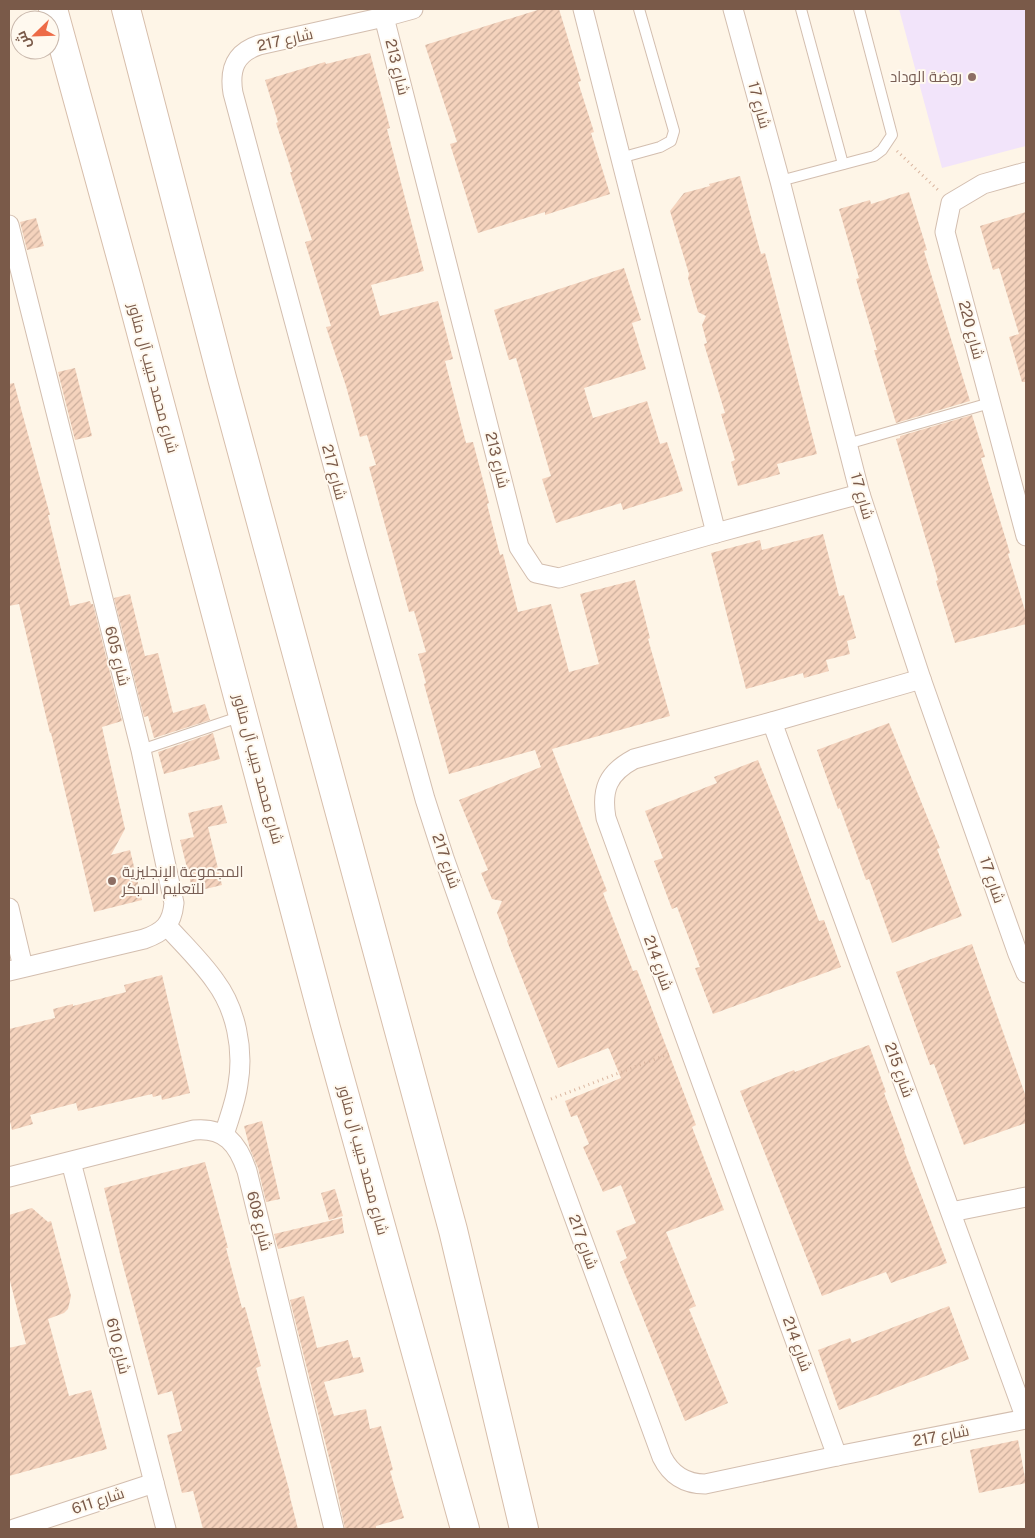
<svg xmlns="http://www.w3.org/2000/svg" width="1035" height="1538" font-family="'Public Sans',Cairo,sans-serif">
<defs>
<pattern id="building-hatch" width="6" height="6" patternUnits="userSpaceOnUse" patternTransform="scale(1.25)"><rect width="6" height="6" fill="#f5d3bd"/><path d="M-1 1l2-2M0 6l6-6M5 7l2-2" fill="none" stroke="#cbae9c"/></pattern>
</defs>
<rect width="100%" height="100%" fill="#fef5e7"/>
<path fill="#f2e4fa" d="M899 9H1026V146L942 168Z"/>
<g fill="url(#building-hatch)">
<path d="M541 9H559L581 81 578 82 594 132 591 133 610 194 545 215V212L478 233 450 144 457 142 425 45Z"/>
<path d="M370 53 390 128 387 129 424 271 371 285 380 316 438 301 453 359 445 361 466 443 473 442 489 503 487 504 500 555 503 554 518 612 551 604 569 672 599 664 580 594 635 580 650 638 648 639 670 716 552 749 607 891 603 893 633 971 637 970 696 1125 692 1127 724 1210 666 1232 696 1306 689 1309 728 1403 685 1421 620 1262 627 1258 616 1231 636 1223 621 1185 603 1192 583 1147 589 1144 577 1115 571 1117 565 1101 621 1078 609 1049 608 1048 558 1068 507 941 508 940 497 913 502 901 492 899 481 873 488 870 459 800 541 767 535 750 449 774 424 684 426 683 418 654 426 652 414 611 409 612 369 467 376 465 367 435 360 437 346 386 326 327 331 326 305 242 312 240 290 172H292L276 123 278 122 265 80 325 62 326 64Z"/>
<path d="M740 176 761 254 765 253 817 454 777 464 780 474 738 486 731 462 735 460 721 414 725 413 704 344 707 343 702 325 706 316 698 312 688 278 689 274 670 211 684 193 710 186 709 184Z"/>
<path d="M909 192 927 250 924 251 970 401 896 423 874 350H877L856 279 859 278 839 209 870 200 871 204Z"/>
<path d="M1026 212V382H1022L1009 337 1019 334 999 268 993 270 980 226Z"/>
<path d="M36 218 44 246 27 250 20 222Z"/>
<path d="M624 268 641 320 632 323 646 369 584 388 593 418 647 401 660 444 667 442 683 491 623 510 621 503 556 523 542 479 551 476 516 358 509 360 494 310Z"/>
<path d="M75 368 92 436 75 440 58 372Z"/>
<path d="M14 383 50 515H48L70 606 90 601 91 604H93L122 721 102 727 125 829 111 855 130 850 142 900 94 912 51 733H50L19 604 9 606V384Z"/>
<path d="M972 415 985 457 981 458 1010 553 1008 554 1026 614V624L955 643 936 581 938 580 896 439 900 438V436Z"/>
<path d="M823 534 839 596 844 595 856 638 847 641 850 654 826 660 829 671 804 678 803 673 746 689 711 553 760 540 762 550Z"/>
<path d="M130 594 145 656 158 653 173 713 205 704 210 720 154 738 148 716 144 717 114 598Z"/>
<path d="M889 723 940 848 937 849 962 916 892 943 869 879 866 880 840 808 838 809 817 750Z"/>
<path d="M213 733 220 759 164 774 158 752Z"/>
<path d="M758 760 783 822 819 921 824 920 841 967 713 1014 695 968 700 967 677 907 672 909 654 861 663 858 645 811 717 783 714 777Z"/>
<path d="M222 805 227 823 208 827 222 885 193 892 180 840 194 837 188 813Z"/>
<path d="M972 944 1026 1097V1123L964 1145 934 1064 930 1065 896 972Z"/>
<path d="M162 975 190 1093 162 1100 161 1095 153 1097 152 1094 78 1111 76 1103 30 1115 33 1124 12 1130 9 1117V1029L55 1018 53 1009 73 1004V1006L126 992 124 985Z"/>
<path d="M869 1045 886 1092 884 1093 905 1149 904 1150 947 1263 891 1283 886 1272 822 1296 740 1091 794 1070 795 1072Z"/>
<path d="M262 1121 280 1199 266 1202 258 1168 250 1149 244 1126Z"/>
<path d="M205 1162 228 1248H226L242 1308 245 1307 261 1366 256 1368 290 1493H289L298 1529H203L193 1491 182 1493 167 1435 182 1431 172 1391 158 1395 121 1258 104 1188Z"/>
<path d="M335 1189 343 1216 329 1220 321 1193Z"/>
<path d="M32 1208 48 1222 51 1221 71 1296 68 1309 64 1313 48 1319 69 1396 91 1390 107 1449 9 1476V1348L26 1344 9 1277V1215Z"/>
<path d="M342 1218 344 1233 278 1249 274 1234Z"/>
<path d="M304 1296 317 1348 348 1340 353 1358 360 1357 364 1372 324 1382 334 1416 366 1409 370 1429 381 1426 393 1470 390 1471 404 1518 376 1526V1529H345L336 1486 290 1300Z"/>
<path d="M949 1306 969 1359 839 1410 818 1350 850 1338 852 1343Z"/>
<path d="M1018 1440 1026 1483 979 1493 970 1450Z"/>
</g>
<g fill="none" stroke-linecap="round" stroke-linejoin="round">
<defs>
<g id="service">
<path d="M801 9 843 164"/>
<path d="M620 158 660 147 671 141 674 131 639 9"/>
<path d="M780 181 874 156 882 150 892 135 859 9"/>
<path d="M847 444 990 403"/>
<path d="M141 750 242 716"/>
</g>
<g id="minor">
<path d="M413 9 384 17 259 45C235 53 229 69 233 93L358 558 425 799 444 858 485 974 662 1457C671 1475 685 1484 705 1484L837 1456 1026 1419"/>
<path d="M583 9 716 533"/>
<path d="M733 9 780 181 860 494 921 679 1018 954 1026 973"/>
<path d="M384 17 519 547 536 573 559 578 716 533 860 494"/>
<path d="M1026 172 983 184 951 203 945 232 1026 536"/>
<path d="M9 225 141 750 174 903C172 924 164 932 144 939L9 971"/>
<path d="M772 722 1026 1419"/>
<path d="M9 908 23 967"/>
<path d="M167 926C183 944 201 961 215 981 236 1009 244 1049 238 1084 236 1101 229 1118 224 1135"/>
<path d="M71 1162 166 1529"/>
<path d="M9 1177 194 1130C225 1127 238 1144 247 1171L334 1529"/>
<path d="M951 1212 1026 1197"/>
<path d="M837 1456 606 818C601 789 608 773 634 759L772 722 921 679"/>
<path d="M14 1529 154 1483"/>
</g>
<g id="secondary">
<path d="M53 9 128 283 326 1028 465 1529"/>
<path d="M126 9 222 378 453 1230 524 1529"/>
</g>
</defs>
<use href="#service" stroke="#d3beaf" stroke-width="12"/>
<use href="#minor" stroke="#d3beaf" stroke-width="21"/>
<use href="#secondary" stroke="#d7beab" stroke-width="30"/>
<g stroke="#dab6a0" stroke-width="3" stroke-dasharray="1 4" stroke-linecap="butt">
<path d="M897 151 938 190"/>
<path d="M551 1099 671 1053"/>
</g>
<use href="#service" stroke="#fff" stroke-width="10"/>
<use href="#minor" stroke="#fff" stroke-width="19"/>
<use href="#secondary" stroke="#fff" stroke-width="28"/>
</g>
<g fill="#8d6e63" stroke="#fff9ef" stroke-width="2">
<circle cx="972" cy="77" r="5"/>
<circle cx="112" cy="881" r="5"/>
</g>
<g text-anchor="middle" stroke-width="4" stroke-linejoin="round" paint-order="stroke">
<g font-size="15" fill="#7a5a49" stroke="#fff9ef">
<text transform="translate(285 40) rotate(-13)" y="5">شارع 217</text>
<text transform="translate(397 67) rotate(76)" y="5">شارع 213</text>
<text transform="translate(759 105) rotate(75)" y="5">شارع 17</text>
<text transform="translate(971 330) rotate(75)" y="5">شارع 220</text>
<text transform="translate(153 378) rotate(75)" y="5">شارع محمد حبيب آل مناور</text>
<text transform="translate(497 460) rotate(76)" y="5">شارع 213</text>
<text transform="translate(334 472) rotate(75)" y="5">شارع 217</text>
<text transform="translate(862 496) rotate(74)" y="5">شارع 17</text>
<text transform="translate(117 656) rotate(76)" y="5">شارع 605</text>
<text transform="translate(258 769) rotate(75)" y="5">شارع محمد حبيب آل مناور</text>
<text transform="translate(446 861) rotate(71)" y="5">شارع 217</text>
<text transform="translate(992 880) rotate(71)" y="5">شارع 17</text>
<text transform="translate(658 963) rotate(70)" y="5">شارع 214</text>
<text transform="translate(899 1070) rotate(70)" y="5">شارع 215</text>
<text transform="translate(363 1160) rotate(75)" y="5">شارع محمد حبيب آل مناور</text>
<text transform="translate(259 1221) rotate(76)" y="5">شارع 608</text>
<text transform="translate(583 1242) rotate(70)" y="5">شارع 217</text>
<text transform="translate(797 1344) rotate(70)" y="5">شارع 214</text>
<text transform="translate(118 1346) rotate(76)" y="5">شارع 610</text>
<text transform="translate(941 1436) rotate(-11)" y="5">شارع 217</text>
<text transform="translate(98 1501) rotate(-18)" y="5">شارع 611</text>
</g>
<g font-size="15" fill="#785e54" stroke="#fff9ef" text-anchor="end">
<text x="962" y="82">روضة الوداد</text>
<text x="122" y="877" text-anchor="start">المجموعة الإنجليزية<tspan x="122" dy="17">للتعليم المبكر</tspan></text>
</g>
</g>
<rect width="1035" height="1538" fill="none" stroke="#7a5a49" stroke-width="20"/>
<g transform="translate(35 35) rotate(247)"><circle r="24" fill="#fff9ef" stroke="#cab9ad"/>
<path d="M0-4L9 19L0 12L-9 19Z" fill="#ed6b47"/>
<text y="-8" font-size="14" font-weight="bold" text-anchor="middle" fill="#7a5a49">ش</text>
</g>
</svg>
